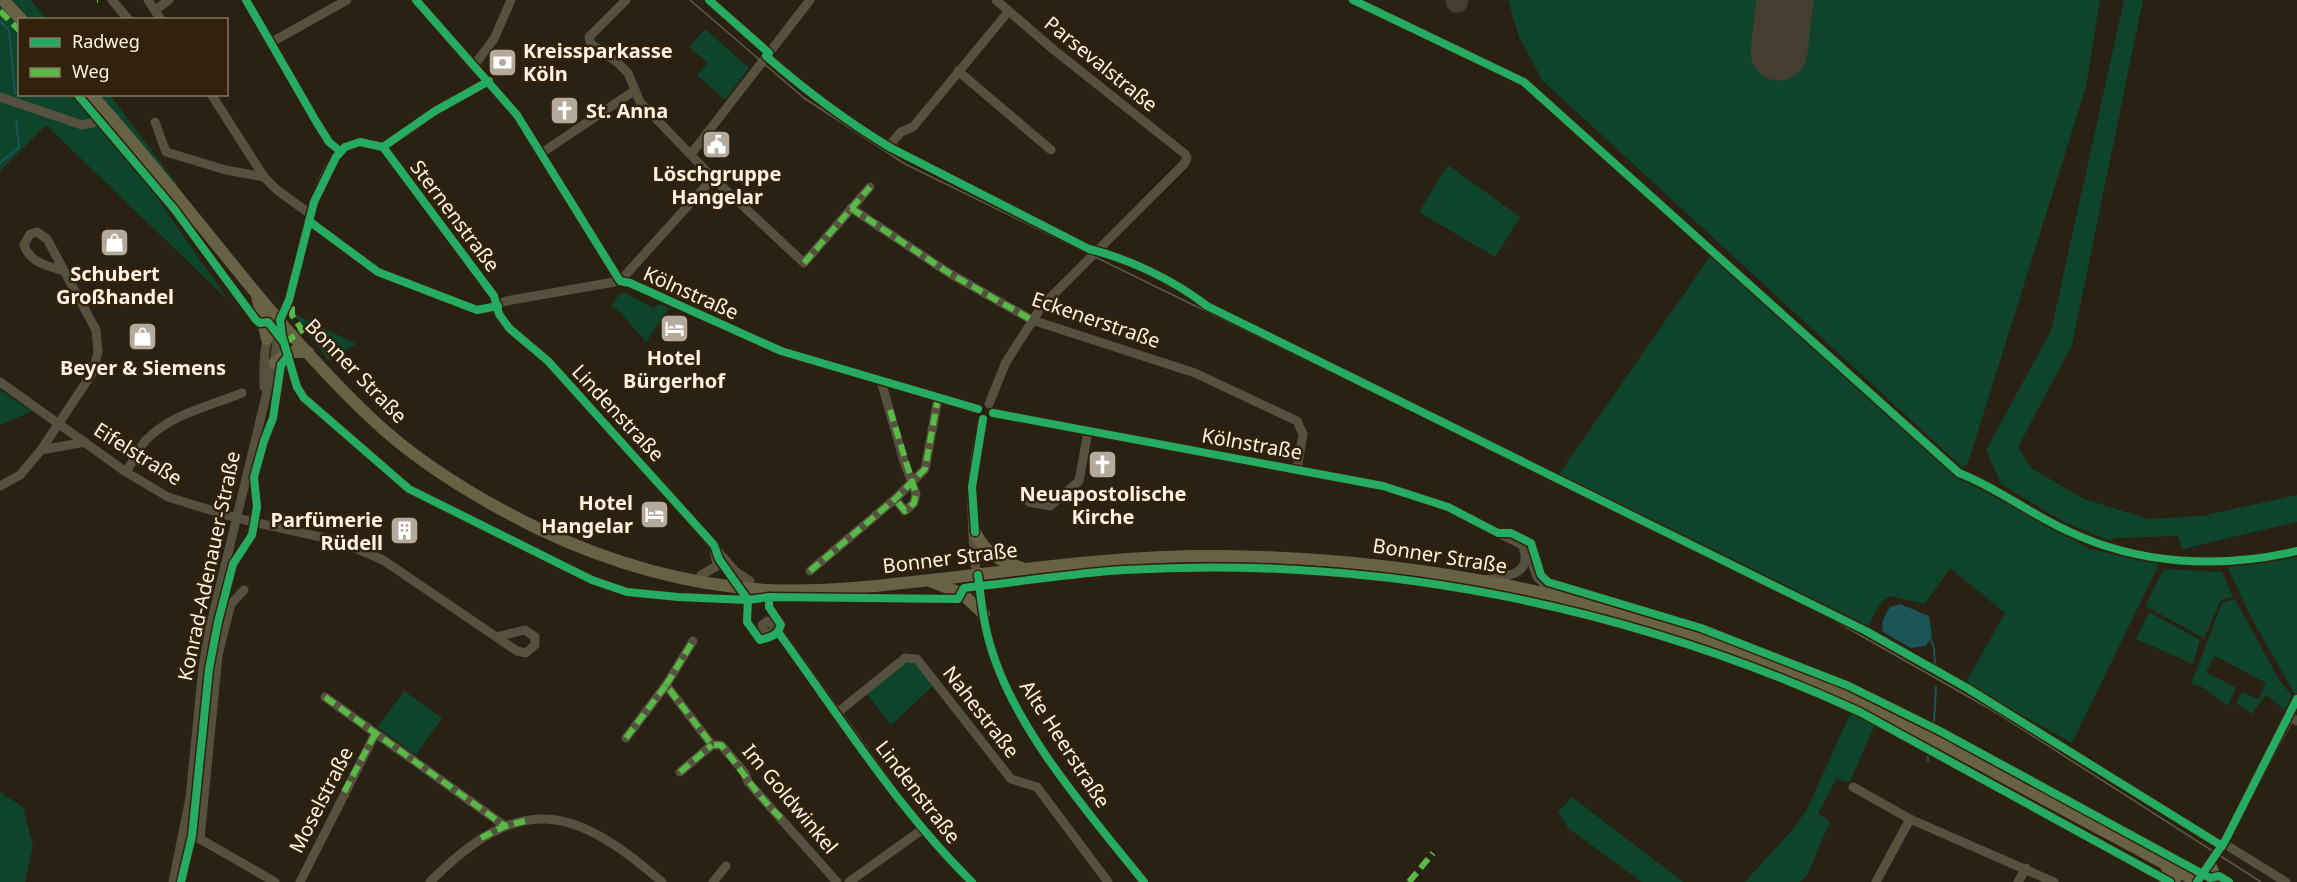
<svg xmlns="http://www.w3.org/2000/svg" width="2297" height="882" font-family="'Noto Sans',sans-serif">
<rect width="100%" height="100%" fill="#292114"/>
<g fill="#0d442b">
<path d="M0 0H30L47 19 20 20V94L110 95 177 184 157 198 229 301 46 125 0 171Z"/>
<path d="M1508 0H2100L2086 87 1968 463 1963 468 1542 80 1519 37Z"/>
<path d="M2124 0H2143L2072 345 2018 447 2031 468 2084 499 2148 519 2202 516 2297 495V522L2182 549 2178 536 2115 538 2110 541 2064 522 2001 484 1986 450 2051 331Z"/>
<path d="M705 29 749 68 725 100 697 75 708 63 689 47Z"/>
<path d="M1448 165 1520 217 1495 257 1419 212Z"/>
<path d="M1711 255 1950 470 1985 486 2089 549 2160 562 2072 743 1965 684 2005 613 1950 568 1925 604 1890 596C1878 604 1872 615 1869 628L1559 474Z"/>
<path d="M626 293 653 308 661 304 669 308 646 342 617 309 611 308 619 294Z"/>
<path d="M293 313 356 344 329 361Z"/>
<path d="M0 390 32 411 0 425Z"/>
<path d="M2297 557V695L2296 696 2253 621 2227 566Z"/>
<path d="M2164 569 2222 572 2233 597 2221 600 2204 638 2145 606Z"/>
<path d="M2235 599 2278 678 2292 696 2285 710 2266 695 2252 714 2236 703 2242 692 2258 699 2266 683 2215 656 2206 672 2236 688 2228 706 2202 687 2191 684 2222 603Z"/>
<path d="M2149 612 2200 640 2193 664 2136 639Z"/>
<path d="M907 661 916 662 934 685 891 725 867 694Z"/>
<path d="M404 691 442 718 416 755 377 727Z"/>
<path d="M1851 712 1875 725 1849 783 1836 779 1818 814 1830 821 1808 874 1800 882H1745L1793 829 1807 809Z"/>
<path d="M0 792 23 807 33 845 25 882H0Z"/>
<path d="M1572 797 1683 882H1642L1569 829 1558 812Z"/>
</g>
<path fill="#1b5557" d="M1900 604 1929 616 1932 636 1926 646 1911 648 1883 632C1880 623 1885 615 1890 607Z"/>
<g fill="none" stroke-linecap="round" stroke-linejoin="round">
<g stroke="#1b5557" stroke-width="2">
<path d="M0 21 9 30 15 93"/>
<path d="M0 163 19 147 16 120"/>
<path d="M1931 640 1934 648 1935 663"/>
<path d="M1934 721 1936 687"/>
<path d="M1928 761V757"/>
</g>
<path stroke="#443e30" stroke-width="22" d="M1457 2V0"/>
<path stroke="#443e30" stroke-width="57" d="M1779 52 1785 0"/>
<g stroke="#56513f" stroke-width="9">
<path d="M112 0 129 20"/>
<path d="M148 0 161 20"/>
<path d="M246 0 317 123 329 142 340 151"/>
<path d="M416 0 517 115 620 281"/>
<path d="M626 0 589 37 591 44 617 62 628 73 640 102 713 178 804 263 870 187"/>
<path d="M709 0 769 53"/>
<path d="M155 10 169 0"/>
<path d="M270 43 347 0"/>
<path d="M475 64 494 39 511 0"/>
<path d="M958 71 1051 150"/>
<path d="M211 94 264 177"/>
<path d="M0 97 82 125 101 121 108 114"/>
<path d="M155 122 166 152 226 170 264 177 277 190 310 214"/>
<path d="M893 141 901 132 913 127 1008 12"/>
<path d="M383 147 494 296 499 314 509 328 548 361 659 483 735 571 750 581"/>
<path d="M383 147 435 111 489 81"/>
<path d="M540 154 634 91"/>
<path d="M691 154 810 0"/>
<path d="M851 208 949 273 1032 320 1195 373 1297 421 1303 434 1297 469"/>
<path d="M309 221 378 272 477 310 488 309 506 301 620 281 630 283 781 351 978 409"/>
<path d="M620 281 713 178"/>
<path d="M881 381 903 458 916 494 914 503 905 511 895 499"/>
<path d="M0 382 126 472 168 497 236 518 339 541 383 560 517 651 526 653 535 645V637L525 630 496 637"/>
<path d="M264 387C264 372 263 355 267 341 270 327 283 315 288 301 303 259 311 177 345 147L360 142 383 147"/>
<path d="M989 404 1006 362 1042 306 1184 164 1187 158 1185 154 1054 50 996 0"/>
<path d="M993 413 1383 486 1448 507 1522 545 1529 554 1537 577 1556 595"/>
<path d="M983 419C978 441 973 464 972 487 971 544 978 623 1001 676 1035 752 1093 818 1144 882"/>
<path d="M41 450 85 442"/>
<path d="M126 472C133 462 138 449 146 440 171 414 210 406 242 393"/>
<path d="M0 486 20 475 41 450 93 372 98 352 96 330 47 239 37 232 30 234 24 245C30 263 48 266 64 271"/>
<path d="M1029 502 1050 506 1079 481 1088 432"/>
<path d="M810 571 895 499 925 469 938 398"/>
<path d="M701 575 717 566 714 548"/>
<path d="M1485 580C1502 577 1532 576 1524 550"/>
<path d="M778 632 764 633 762 625 767 621 775 626 892 789 942 852 972 882"/>
<path d="M666 685 693 641"/>
<path d="M325 697 505 826"/>
<path d="M837 713 905 658 917 659 1011 779 1037 787 1108 882"/>
<path d="M626 738 666 685 712 745H721L745 773 748 782 837 882"/>
<path d="M680 772 712 745"/>
<path d="M1853 787 1910 819 2054 882"/>
<path d="M185 834 200 839 275 882"/>
<path d="M200 839 218 655 231 604 244 590"/>
<path d="M2223 843 2286 882"/>
<path d="M173 882 190 798 203 667 209 632 274 363 280 320"/>
<path d="M300 882 375 734"/>
<path d="M430 882C519 792 572 804 662 882"/>
<path d="M713 882 726 866"/>
<path d="M849 882 923 829"/>
<path d="M1876 882 1910 819"/>
<path d="M2018 882 2026 868"/>
<path d="M2197 882 2222 846 2290 717 2297 721"/>
</g>
<g stroke="#686145" stroke-width="12">
<path d="M3 0 22 20"/>
<path d="M91 94C187 200 267 320 371 418 419 464 480 500 539 529 610 563 689 585 767 590 831 593 894 584 957 577 1043 567 1131 555 1218 556 1410 557 1608 596 1786 669 1867 702 1943 744 2020 786 2079 818 2139 849 2198 882"/>
<path d="M257 296 267 339"/>
<path d="M274 363 287 352H308"/>
<path d="M975 532C986 554 1000 561 1022 568"/>
<path d="M932 582 961 593 984 614"/>
<path d="M2165 864 2175 882"/>
<path d="M2210 864 2217 882"/>
</g>
<path stroke="#605a4c" stroke-width="1.5" d="M690 0 804 98 905 164 1809 606 1997 713 2261 882"/>
<g stroke="#58b947" stroke-width="6" stroke-dasharray="12 6" stroke-linecap="butt">
<path d="M97 0H98"/>
<path d="M0 11 20 31"/>
<path d="M851 208 949 273 1032 320"/>
<path d="M804 263 870 187"/>
<path d="M285 343 302 330 292 315V302"/>
<path d="M890 410 916 494 914 503 905 511 895 499"/>
<path d="M810 571 895 499 925 469 938 398"/>
<path d="M666 685 693 641"/>
<path d="M325 697 505 826"/>
<path d="M626 738 666 685 712 745H721C742 770 757 796 781 818"/>
<path d="M680 772 712 745"/>
<path d="M344 792 375 734"/>
<path d="M481 838 505 826 525 821"/>
<path d="M1409 882 1433 853"/>
</g>
<defs>
<g id="cycleway">
<path d="M246 0 317 123 329 142 340 151"/>
<path d="M416 0 517 115 620 281 630 283 781 351 978 409"/>
<path d="M709 0 769 53 766 56C805 90 846 121 891 148L1089 249C1129 259 1174 280 1207 306L1866 631 1967 688 2222 846"/>
<path d="M1353 0 1524 82 1959 473C1998 488 2030 514 2068 531 2139 565 2221 569 2297 551"/>
<path d="M77 94 175 210 256 320 260 323 268 322 282 340"/>
<path d="M383 147 360 142 345 147 336 157 314 202 289 300 280 320 282 336 297 387 304 398 409 489 592 580 627 592 678 597 748 600 769 597 958 599 964 588 979 586C1027 581 1075 573 1124 570 1378 555 1630 606 1860 712L2170 882"/>
<path d="M383 147 494 296 499 314 509 328 548 361 714 545 719 559 748 600 747 622 760 640C771 637 777 636 781 625L769 607V597"/>
<path d="M383 147 435 111 489 81"/>
<path d="M309 221 378 272 477 310 498 306"/>
<path d="M993 413 1383 486 1448 507 1498 533H1511L1531 543 1541 575 1548 582 1701 628 1849 686 1940 731 2210 878 2219 876 2229 882"/>
<path d="M975 532 972 487 983 419"/>
<path d="M978 575C981 600 984 627 992 651 1017 732 1091 816 1144 882"/>
<path d="M778 632C840 717 897 808 972 882"/>
<path d="M181 882 192 836 209 669 218 622 233 564 252 535 257 507 254 477 264 441 273 418 281 365 288 356"/>
<path d="M2197 882 2225 841 2297 699"/>
</g>
</defs>
<use href="#cycleway" stroke="#32220b" stroke-width="11"/>
<use href="#cycleway" stroke="#26ab63" stroke-width="8"/>
</g>
<defs>
<symbol id="bank-square" viewBox="-11 -11 22 22"><rect x="-9" y="-9" width="18" height="18" rx="4" fill="#b3aa9c" stroke="#32220b"/><path d="M-6-4H6V4H-6ZM0-2.3a2.3 2.3 0 1 0 0 4.6a2.3 2.3 0 1 0 0-4.6Z" fill="#fff"/></symbol>
<symbol id="church-square" viewBox="-11 -11 22 22"><rect x="-9" y="-9" width="18" height="18" rx="4" fill="#b3aa9c" stroke="#32220b"/><path d="M-1.2-6h2.4v3.5h3.3v2.4h-3.3V6h-2.4V-.1h-3.3v-2.4h3.3Z" fill="#fff"/></symbol>
<symbol id="civic-square" viewBox="-11 -11 22 22"><rect x="-9" y="-9" width="18" height="18" rx="4" fill="#b3aa9c" stroke="#32220b"/><path d="M-.6-6.5H3V-4.5H.6V-3L4-1V1h2V6H-6V1h2V-1L-.6-3ZM-1.2 2.5V6h2.4V2.5Z" fill="#fff"/></symbol>
<symbol id="shop-square" viewBox="-11 -11 22 22"><rect x="-9" y="-9" width="18" height="18" rx="4" fill="#b3aa9c" stroke="#32220b"/><path d="M-5-2.5h2.3a2.7 3.5 0 0 1 5.4 0H5L5.5 6h-11ZM-1.5-2.5h3a1.5 2.3 0 0 0-3 0Z" fill="#fff"/></symbol>
<symbol id="hotel-square" viewBox="-11 -11 22 22"><rect x="-9" y="-9" width="18" height="18" rx="4" fill="#b3aa9c" stroke="#32220b"/><path d="M-6-4.5h1.5V1H6V5H4.5V3h-9V5H-6ZM-4 0a1.8 1.8 0 1 1 3.6 0ZM.5 0V-2.5h3Q6-2.5 6 0Z" fill="#fff"/></symbol>
<symbol id="building-square" viewBox="-11 -11 22 22"><rect x="-9" y="-9" width="18" height="18" rx="4" fill="#b3aa9c" stroke="#32220b"/><path d="M-4-6H4V6H1V3H-1V6H-4ZM-2.5-4.3h1.7v1.8h-1.7ZM.8-4.3h1.7v1.8H.8ZM-2.5-1h1.7V.8h-1.7ZM.8-1h1.7V.8H.8Z" fill="#fff"/></symbol>
</defs>
<g fill-rule="evenodd">
<use href="#bank-square" x="486" y="46" width="33" height="33"/>
<use href="#church-square" x="548" y="94" width="33" height="33"/>
<use href="#civic-square" x="700" y="128" width="33" height="33"/>
<use href="#shop-square" x="98" y="226" width="33" height="33"/>
<use href="#hotel-square" x="658" y="312" width="33" height="33"/>
<use href="#shop-square" x="126" y="320" width="33" height="33"/>
<use href="#church-square" x="1086" y="448" width="33" height="33"/>
<use href="#hotel-square" x="638" y="498" width="33" height="33"/>
<use href="#building-square" x="388" y="514" width="33" height="33"/>
</g>
<g text-anchor="middle" stroke-width="5" stroke-linejoin="round" paint-order="stroke">
<g font-size="20" font-weight="bold" fill="#fef3e5" stroke="#32220b">
<text x="523" y="58" text-anchor="start">Kreissparkasse<tspan x="523" dy="23">Köln</tspan></text>
<text x="586" y="118" text-anchor="start">St. Anna</text>
<text x="717" y="181">Löschgruppe<tspan x="717" dy="23">Hangelar</tspan></text>
<text x="115" y="281">Schubert<tspan x="115" dy="23">Großhandel</tspan></text>
<text x="674" y="365">Hotel<tspan x="674" dy="23">Bürgerhof</tspan></text>
<text x="143" y="375">Beyer &amp; Siemens</text>
<text x="1103" y="501">Neuapostolische<tspan x="1103" dy="23">Kirche</tspan></text>
<text x="633" y="510" text-anchor="end">Hotel<tspan x="633" dy="23">Hangelar</tspan></text>
<text x="383" y="527" text-anchor="end">Parfümerie<tspan x="383" dy="23">Rüdell</tspan></text>
</g>
<g font-size="20" fill="#fef3e5" stroke="#32220b">
<text transform="translate(1101 64) rotate(39)" y="7">Parsevalstraße</text>
<text transform="translate(455 216) rotate(53)" y="7">Sternenstraße</text>
<text transform="translate(691 293) rotate(24)" y="7">Kölnstraße</text>
<text transform="translate(1096 320) rotate(19)" y="7">Eckenerstraße</text>
<text transform="translate(356 371) rotate(46)" y="7">Bonner Straße</text>
<text transform="translate(618 413) rotate(47)" y="7">Lindenstraße</text>
<text transform="translate(1252 444) rotate(10)" y="7">Kölnstraße</text>
<text transform="translate(138 454) rotate(32)" y="7">Eifelstraße</text>
<text transform="translate(1440 556) rotate(9)" y="7">Bonner Straße</text>
<text transform="translate(950 558) rotate(-7)" y="7">Bonner Straße</text>
<text transform="translate(209 566) rotate(-78)" y="7">Konrad-Adenauer-Straße</text>
<text transform="translate(981 712) rotate(52)" y="7">Nahestraße</text>
<text transform="translate(1065 744) rotate(57)" y="7">Alte Heerstraße</text>
<text transform="translate(918 792) rotate(52)" y="7">Lindenstraße</text>
<text transform="translate(790 799) rotate(50)" y="7">Im Goldwinkel</text>
<text transform="translate(321 800) rotate(-63)" y="7">Moselstraße</text>
</g>
</g>
<rect x="18" y="18" width="210" height="78" fill="#32220b" stroke="#847662" stroke-width="1.5"/>
<rect x="30" y="38" width="30" height="9" fill="#26ab63" stroke="#847662" stroke-width="1.5"/>
<text x="72" y="48" font-size="18" fill="#fef3e5">Radweg</text>
<rect x="30" y="68" width="30" height="9" fill="#58b947" stroke="#847662" stroke-width="1.5"/>
<text x="72" y="78" font-size="18" fill="#fef3e5">Weg</text>
</svg>
